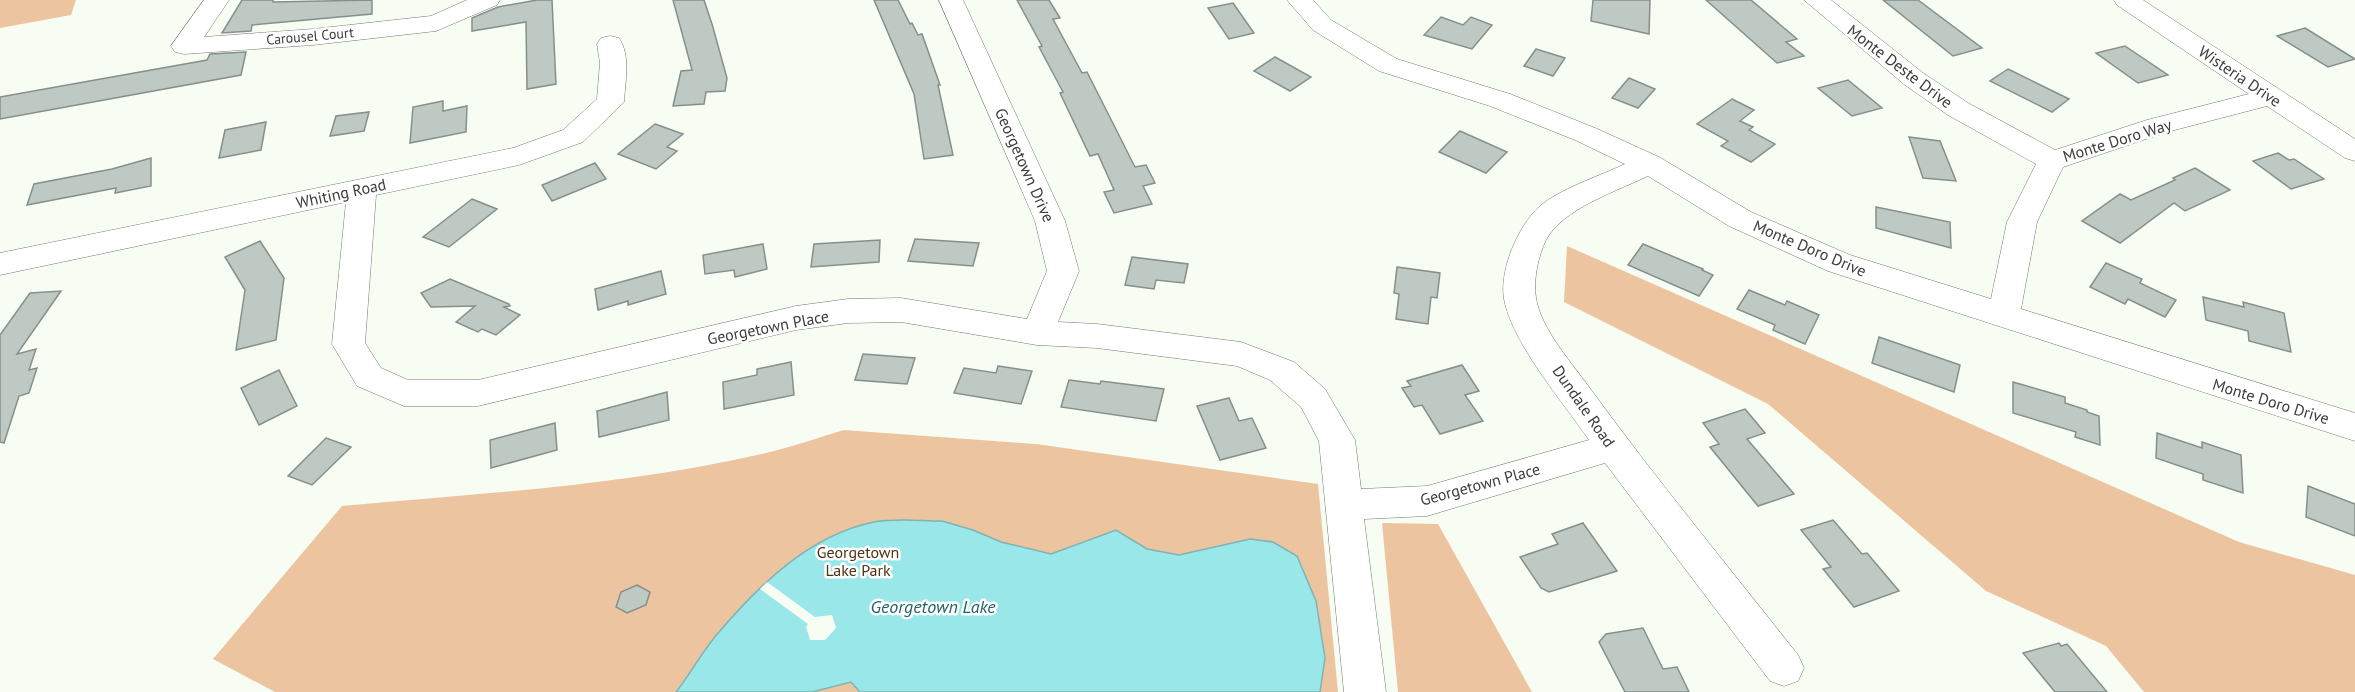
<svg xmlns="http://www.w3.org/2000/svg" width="2355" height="692" font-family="'PT Sans',sans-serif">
<rect width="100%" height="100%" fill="#f7fdf3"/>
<g fill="#ecc4a0">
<path d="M0 0H76L71 15 0 28Z"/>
<path d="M1567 246 2239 542 2355 575V692H2144L2106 646 1986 591 1768 404 1564 302Z"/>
<path d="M844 430 1036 444 1318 484 1338 692H275L213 659 342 506C485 493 630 485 770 452 795 446 820 437 844 430Z"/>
<path d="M1382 523 1438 524 1532 692H1398Z"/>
</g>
<path fill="#99e7e9" stroke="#7db4b4" stroke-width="1.5" d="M942 521 973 530 1001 542 1051 554 1116 530 1147 549 1179 555 1250 539 1273 542 1297 556 1316 601 1325 658 1320 692H860L851 682 812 692H676C691 673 703 650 719 632 760 584 810 535 874 522 895 518 921 521 942 521Z"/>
<path fill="#f7fdf3" d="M767 582 815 617 832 615 836 628 825 640H810L806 627 808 624 760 589Z"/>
<g fill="#bfc9c4" stroke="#86908b" stroke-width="1.5">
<path d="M242 0H273V2L372 0V14L252 25 251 31 222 33Z"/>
<path d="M537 0H552L556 84 527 89 526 22 472 31V18L498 7Z"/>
<path d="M673 0H704L712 24 727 78 725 91 706 92 704 104 673 106 681 71 692 70Z"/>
<path d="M874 0H898L910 24 912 23 918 35 922 34 940 85H938L953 155 924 159 914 94Z"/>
<path d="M1017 0H1049L1060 18 1053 19 1082 73 1087 72 1135 167 1146 165 1155 183 1143 186 1152 204 1114 213 1104 192 1114 190 1098 154 1090 156 1060 93 1063 92 1039 47 1042 46Z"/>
<path d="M1593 0H1650L1649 34 1591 21Z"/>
<path d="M1706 0H1751L1797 39 1786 42 1804 56 1777 63Z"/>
<path d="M1883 0H1918L1982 48 1953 56Z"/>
<path d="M1233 3 1254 33 1229 39 1208 8Z"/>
<path d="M1441 17 1463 25 1471 17 1492 25 1472 49 1424 35Z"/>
<path d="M2305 28 2355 59 2328 67 2277 36Z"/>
<path d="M2125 46 2168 75 2138 83 2096 53Z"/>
<path d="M1536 49 1565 58 1553 76 1524 66Z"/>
<path d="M246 52 241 75 0 119V97L207 60 210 54Z"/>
<path d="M1275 57 1311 77 1290 91 1254 71Z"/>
<path d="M2008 69 2069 99 2052 112 1990 81Z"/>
<path d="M1629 78 1655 89 1638 108 1612 98Z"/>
<path d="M1848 80 1882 108 1852 116 1818 88Z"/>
<path d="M1732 99 1754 110 1740 121 1753 127 1749 130 1775 144 1751 162 1721 146 1728 141 1697 124Z"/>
<path d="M443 101V111L467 106 466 132 410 143 413 107Z"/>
<path d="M369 112 364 131 330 136 336 116Z"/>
<path d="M266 122 261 150 219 158 225 130Z"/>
<path d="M655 124 683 134 667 147 677 151 656 169 618 154Z"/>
<path d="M1460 131 1507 152 1486 173 1439 152Z"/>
<path d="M1909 137 1940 141 1956 181 1923 178Z"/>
<path d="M2278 153 2289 160 2294 159 2324 179 2291 189 2253 161Z"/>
<path d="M151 158V186L115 193 116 188 27 205 34 184 112 169Z"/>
<path d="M595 163 606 179 552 201 542 185Z"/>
<path d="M2195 168 2230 190 2185 211 2174 203 2120 243 2082 221 2120 194 2131 200 2175 180 2173 178Z"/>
<path d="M472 199 497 209 449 247 423 237Z"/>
<path d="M1876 207 1950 222 1951 248 1876 228Z"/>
<path d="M915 239 979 243 973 266 908 261Z"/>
<path d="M880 240 879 262 811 267 814 244Z"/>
<path d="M260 241 284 278 276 340 236 350 245 290 225 257Z"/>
<path d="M763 244 767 269 735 277 734 270 705 274 703 255Z"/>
<path d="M1643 244 1703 269 1702 270 1713 275 1699 296 1628 265Z"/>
<path d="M1132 257 1188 264 1184 283 1156 280 1154 289 1125 285Z"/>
<path d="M2106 263 2142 279 2140 283 2176 300 2165 317 2128 299 2125 304 2090 287Z"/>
<path d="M1397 267 1440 273 1437 298 1431 297 1428 324 1396 319 1399 294 1394 293Z"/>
<path d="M661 271 666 294 628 305V301L598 310 595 289Z"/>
<path d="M450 279 509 304 510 306 504 307 520 315 496 335 482 329 478 332 456 322 475 306 431 307 421 293Z"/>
<path d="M1749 290 1785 305 1787 301 1819 315 1805 344 1773 330 1775 325 1737 309Z"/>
<path d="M61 291 17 354 36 349 29 370 37 368 29 393 19 396 4 443 0 442V335L30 293Z"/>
<path d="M2203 297 2244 307 2243 302 2284 313 2291 352 2249 341 2248 331 2206 320Z"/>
<path d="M1879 337 1960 365 1954 392 1872 363Z"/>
<path d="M863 354 915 358 907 384 855 380Z"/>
<path d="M791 362 794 395 724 409 723 382 757 375V369Z"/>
<path d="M1462 365 1479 391 1465 395 1483 421 1440 434 1422 405 1414 407 1402 388 1411 386 1407 381Z"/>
<path d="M998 366 1032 371 1021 404 954 393 964 368 996 373Z"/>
<path d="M279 370 297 406 259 425 241 388Z"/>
<path d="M1069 380 1100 384 1101 381 1164 389 1156 421 1061 407Z"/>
<path d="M2013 382 2065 397V403L2087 410V412L2099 416 2100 445 2075 437 2076 432 2013 413Z"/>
<path d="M667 392 669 420 599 437 597 411Z"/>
<path d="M1229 398 1239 421 1252 418 1266 448 1220 460 1197 406Z"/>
<path d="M1745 409 1765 433 1747 439 1794 494 1758 506 1710 447 1719 444 1703 423Z"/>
<path d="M555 423 557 450 491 468 490 440Z"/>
<path d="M2157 433 2202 448V442L2241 455 2243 493 2203 480V474L2156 458Z"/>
<path d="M326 438 351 447 312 485 288 476Z"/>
<path d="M2308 486 2355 504V536L2306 517Z"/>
<path d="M1833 520 1862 554 1867 553 1899 591 1854 607 1823 569 1831 567 1801 530Z"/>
<path d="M1583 523 1617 571 1549 592 1541 588 1520 557 1558 544 1552 534Z"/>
<path d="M637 585 650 592 646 605 627 613 616 607 621 592Z"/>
<path d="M1643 628 1663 669 1677 667 1689 692H1625L1599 642 1606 634Z"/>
<path d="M2059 643 2061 646 2067 644 2107 692H2055L2023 653Z"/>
</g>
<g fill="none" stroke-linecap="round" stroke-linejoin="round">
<defs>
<g id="minor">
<path d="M204 0H229L204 37 313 29 431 16 467 0H500L497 5 436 31 313 45 184 54 175 52 171 46Z"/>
<path d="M939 0H963L1065 221 1079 271 1058 322 1097 324 1241 342 1294 362 1325 389 1349 430 1355 440 1361 489 1427 486 1589 440C1563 402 1512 343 1504 299 1499 271 1518 226 1539 207 1559 189 1600 176 1625 164L1575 140 1490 106 1379 71 1313 30 1287 0H1313L1331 20 1397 59 1510 94 1595 128 1659 157 1751 212 1850 255 1991 299 2007 222 2036 164 1948 115 1905 85 1804 0H1831L1923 73 1968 103 2055 150 2147 120 2249 94 2117 5 2114 0H2143L2355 139V161L2345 158 2267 106 2167 132 2063 167 2037 222 2021 309 2355 413V441L1828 271 1729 226 1648 176C1617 191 1562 209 1546 240 1538 256 1533 281 1536 298 1541 329 1571 362 1589 387 1656 479 1728 566 1798 655L1804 668 1798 681 1784 686 1770 681 1605 463 1427 516 1364 519 1386 692H1344L1319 441 1301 407 1270 380 1237 366 1097 348 1037 345 901 322 848 323 796 330 478 406H404L357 386 332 344 346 202 0 275V253L513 148 563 130 597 99 600 63 597 44 601 38 610 36 619 38C631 56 625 82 624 102L583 142 519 165 376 195 365 343 381 368 408 380H478L796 306 848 299 901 298 1027 319 1047 271 1035 221Z"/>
</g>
</defs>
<use href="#minor" stroke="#747971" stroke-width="1"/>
<use href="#minor" fill="#fff" fill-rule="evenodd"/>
</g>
<g text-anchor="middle" stroke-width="5" stroke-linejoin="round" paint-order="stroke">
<g font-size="14" fill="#3b3d39" stroke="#fff">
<text transform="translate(310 36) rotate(-5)" y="5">Carousel Court</text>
</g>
<g font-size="16" fill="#3b3d39" stroke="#fff">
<text transform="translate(1900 66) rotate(37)" y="6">Monte Deste Drive</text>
<text transform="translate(2240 76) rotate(34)" y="6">Wisteria Drive</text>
<text transform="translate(2117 140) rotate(-17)" y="6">Monte Doro Way</text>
<text transform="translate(1025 165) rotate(66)" y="6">Georgetown Drive</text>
<text transform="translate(341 193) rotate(-12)" y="6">Whiting Road</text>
<text transform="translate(1810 248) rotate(23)" y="6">Monte Doro Drive</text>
<text transform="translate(768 327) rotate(-11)" y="6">Georgetown Place</text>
<text transform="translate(2271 401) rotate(17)" y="6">Monte Doro Drive</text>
<text transform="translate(1584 406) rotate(55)" y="6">Dundale Road</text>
<text transform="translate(1480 484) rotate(-15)" y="6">Georgetown Place</text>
</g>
<g font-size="16" fill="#503111" stroke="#fff">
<text x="858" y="558">Georgetown<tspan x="858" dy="18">Lake Park</tspan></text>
</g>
<g font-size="18" font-style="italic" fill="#226264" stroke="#fff">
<text x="933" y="613">Georgetown Lake</text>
</g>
</g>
</svg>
